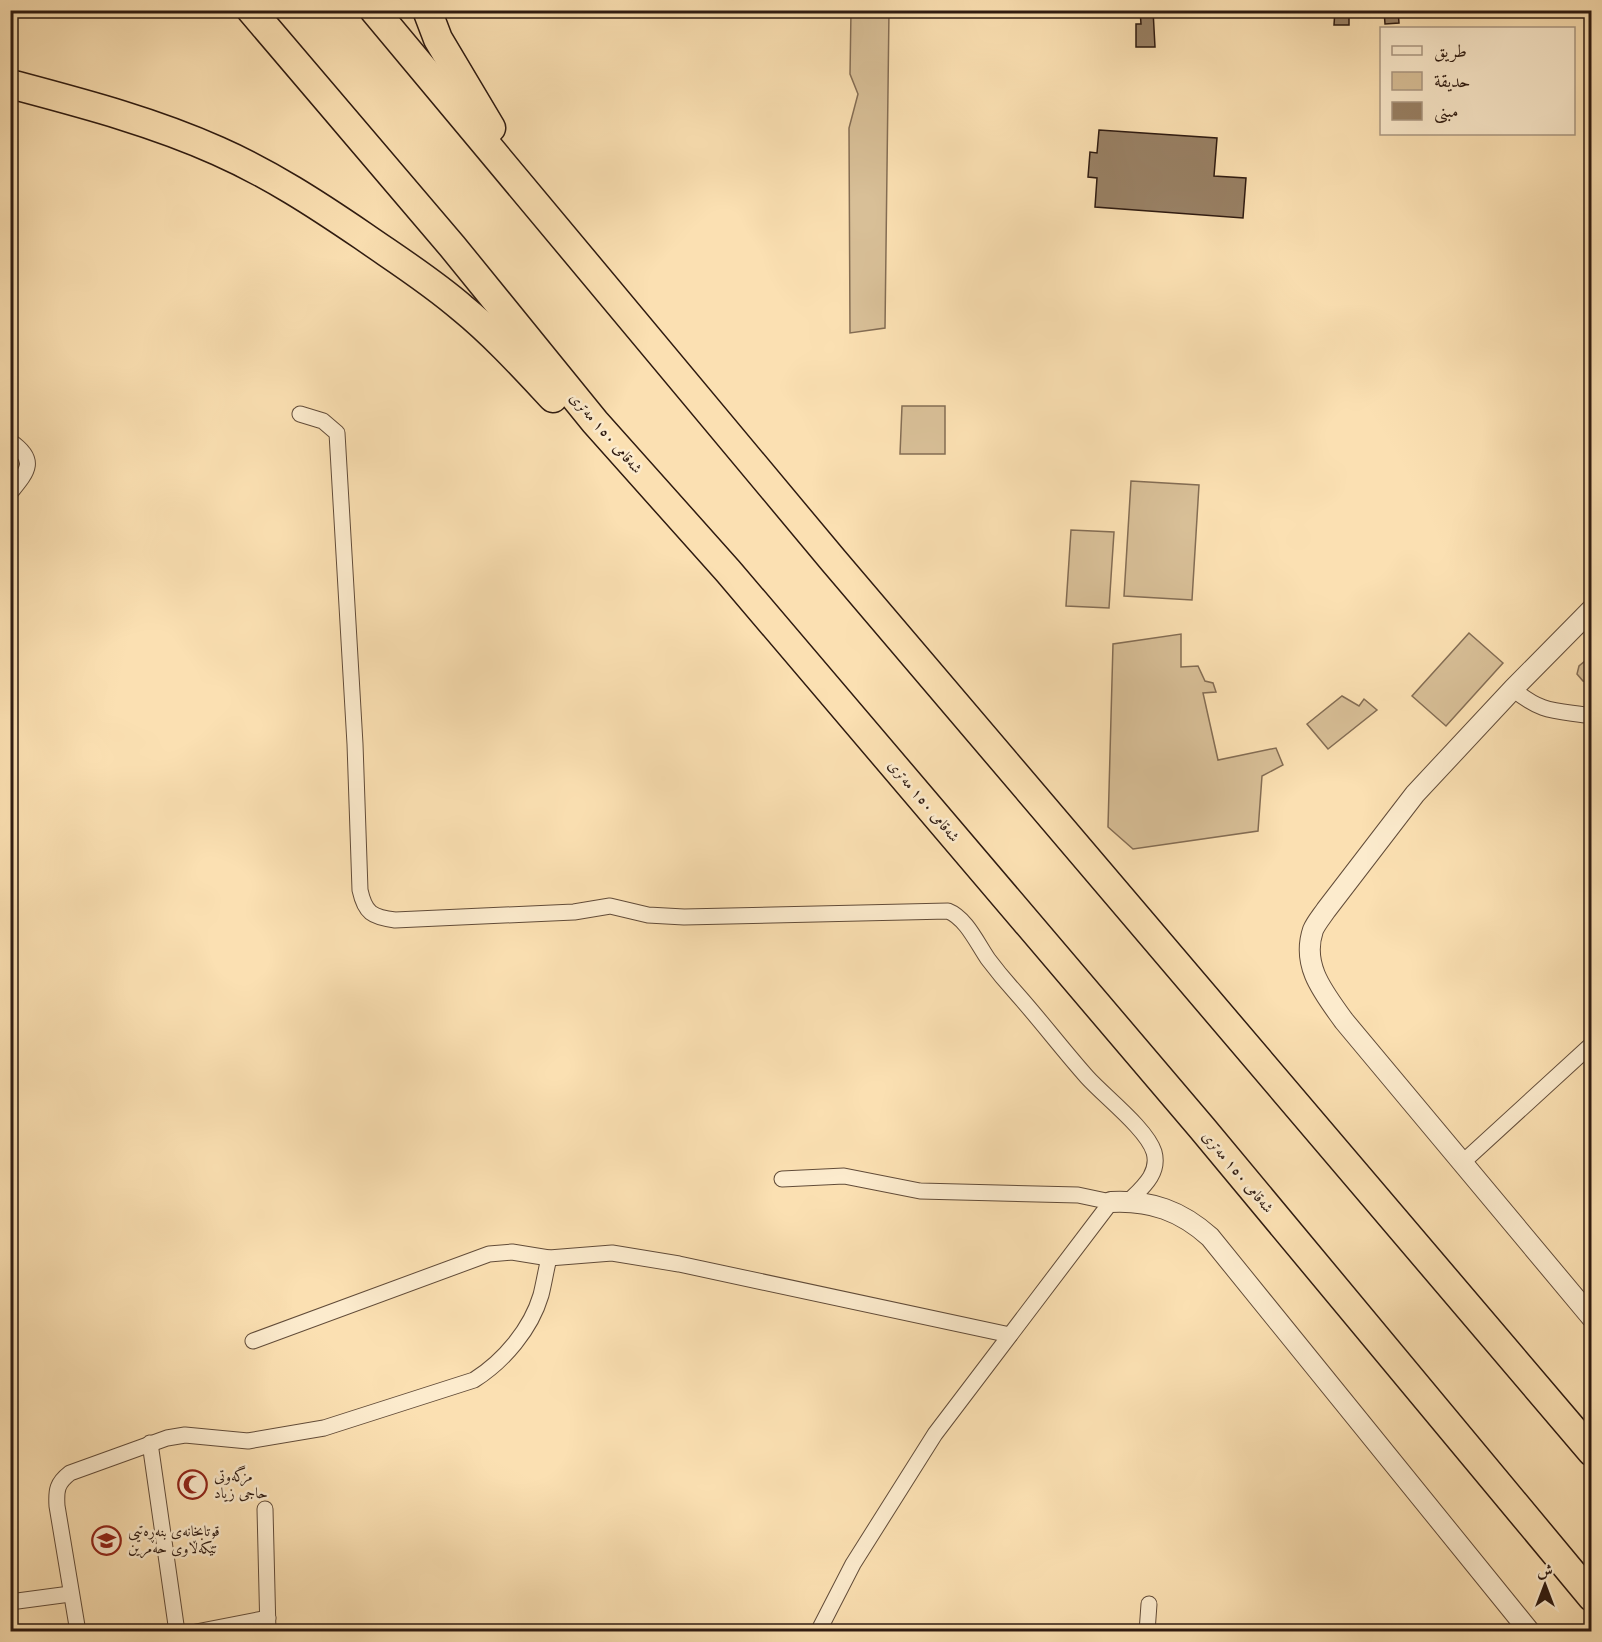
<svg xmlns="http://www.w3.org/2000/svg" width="1602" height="1642" font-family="'Libre Caslon Text',Amiri,serif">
<rect width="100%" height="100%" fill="#fbe0b2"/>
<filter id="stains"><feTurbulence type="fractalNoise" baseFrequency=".00333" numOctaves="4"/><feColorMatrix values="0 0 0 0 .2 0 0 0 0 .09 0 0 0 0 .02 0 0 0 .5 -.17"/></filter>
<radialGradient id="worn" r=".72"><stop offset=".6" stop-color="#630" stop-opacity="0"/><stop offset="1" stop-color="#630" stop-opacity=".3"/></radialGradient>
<g fill="#d8bf97" stroke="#846d54" stroke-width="1.5">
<path d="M851 11H889L885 328 850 333 849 128 858 94 850 74Z"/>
<path d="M902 406H945V454H900Z"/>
<path d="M1131 481 1199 485 1192 600 1124 596Z"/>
<path d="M1071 530 1114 532 1109 608 1066 606Z"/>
<path d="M1469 633 1503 663 1446 726 1412 696Z"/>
<path d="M1181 634V667L1198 666 1205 681 1213 683 1216 692 1203 693 1218 760 1276 748 1283 765 1262 776 1258 831 1133 849 1108 827 1113 644Z"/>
<path d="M1591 656V683L1583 681 1577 674 1579 666Z"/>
<path d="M1342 696 1359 706 1364 699 1377 710 1328 749 1307 724Z"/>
</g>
<g fill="#998165" stroke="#2f1b11" stroke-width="1.5">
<path d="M1140 10H1153L1155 47H1136V24H1141Z"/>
<path d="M1335 10H1349V25H1334Z"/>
<path d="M1384 10H1398L1399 23 1385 24Z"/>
<path d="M1099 130 1217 138 1214 176 1246 178 1243 218 1095 207 1097 178 1088 177 1090 152 1097 153Z"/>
</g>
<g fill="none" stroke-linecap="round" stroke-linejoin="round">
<defs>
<g id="minor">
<path d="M300 414 323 421 337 433 355 744 360 890C365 913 372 917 395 920L574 912 610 906 648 915 684 917 948 911C966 918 977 943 988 959 997 971 1007 983 1017 994 1041 1021 1063 1050 1087 1077 1104 1096 1147 1129 1154 1152 1160 1173 1143 1187 1129 1201"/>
<path d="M10 441C38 460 28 471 10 493"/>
<path d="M1513 689C1543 714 1555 710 1592 716"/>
<path d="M1462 1163 1592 1044"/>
<path d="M782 1179 844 1176 920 1191 1078 1195 1111 1202 935 1434 853 1564 818 1632"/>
<path d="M253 1341 489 1254 512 1252 549 1258 612 1253 679 1264 1010 1335"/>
<path d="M150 1443 177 1632"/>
<path d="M265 1509 268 1632"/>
<path d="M10 1602 70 1594"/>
<path d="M78 1632 57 1506C56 1490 57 1483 70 1473L167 1438 185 1435 248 1441 324 1428 474 1380C504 1361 531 1329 541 1295 544 1283 546 1270 549 1258"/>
<path d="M196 1632 268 1618"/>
<path d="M1147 1632 1149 1604"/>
</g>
<g id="tertiary">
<path d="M1592 609 1513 689 1415 794 1326 910C1322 916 1316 923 1313 930 1301 966 1324 993 1344 1021L1592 1318"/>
<path d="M1111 1202C1151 1200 1181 1211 1210 1237L1530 1632"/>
</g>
<g id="motorway">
<path d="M251 10 452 246 595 422 728 571 1202 1128 1592 1597"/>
<path d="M374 10 833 560 1592 1452"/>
<path d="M427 10 438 39 491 128"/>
<path d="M10 84C81 103 151 121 218 151 270 174 316 204 363 236 396 259 431 281 462 308 495 335 524 367 553 398"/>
</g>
</defs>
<use href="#minor" stroke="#624c39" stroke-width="17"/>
<use href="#tertiary" stroke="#624c39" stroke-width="22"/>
<use href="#motorway" stroke="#2f1b11" stroke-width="31"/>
<use href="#minor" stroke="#fcebcd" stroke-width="15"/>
<use href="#tertiary" stroke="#fcebcd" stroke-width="20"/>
<use href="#motorway" stroke="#fbe0b2" stroke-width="28"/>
</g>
<defs>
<symbol id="mosque-ring" viewBox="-11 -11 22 22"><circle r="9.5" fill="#fcebcd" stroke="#8f2418" stroke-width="1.5"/><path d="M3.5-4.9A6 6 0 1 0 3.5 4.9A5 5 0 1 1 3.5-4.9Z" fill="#8f2418"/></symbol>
<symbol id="school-ring" viewBox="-11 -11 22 22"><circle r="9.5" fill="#fcebcd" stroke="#8f2418" stroke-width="1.5"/><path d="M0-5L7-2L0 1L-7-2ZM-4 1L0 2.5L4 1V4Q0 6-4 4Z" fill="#8f2418"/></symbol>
</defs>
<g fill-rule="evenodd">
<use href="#mosque-ring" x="176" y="1468" width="33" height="33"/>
<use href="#school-ring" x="90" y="1524" width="33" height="33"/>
</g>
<g text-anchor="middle" stroke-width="5" stroke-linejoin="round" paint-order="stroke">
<g font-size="15" fill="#2f1b11" stroke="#fcebcd">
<text transform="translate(606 433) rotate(49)" y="5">شەقامی ١٥٠ مەتری</text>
<text transform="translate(924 801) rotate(50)" y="5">شەقامی ١٥٠ مەتری</text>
<text transform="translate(1238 1172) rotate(50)" y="5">شەقامی ١٥٠ مەتری</text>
</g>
<g font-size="15" fill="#2f1b11" stroke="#fcebcd" text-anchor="start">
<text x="214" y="1481">مزگەوتی<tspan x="214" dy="17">حاجی زیاد</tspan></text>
<text x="128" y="1536">قوتابخانەی بنەڕەتیی<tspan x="128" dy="17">تێکەڵاوی حەمرین</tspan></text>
</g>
</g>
<rect width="1602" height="1642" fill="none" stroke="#fbe0b2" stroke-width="36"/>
<rect x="12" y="12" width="1578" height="1618" fill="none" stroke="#2f1b11" stroke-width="3"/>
<rect x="18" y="18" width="1566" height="1606" fill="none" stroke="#2f1b11" stroke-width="1.5"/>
<rect x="1380" y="27" width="195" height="108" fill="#fcebcd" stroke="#aa9882" stroke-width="1.5"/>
<rect x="1392" y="46" width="30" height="9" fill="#fcebcd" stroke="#aa9882" stroke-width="1.5"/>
<text x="1434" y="57" font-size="18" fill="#2f1b11">طريق</text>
<rect x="1392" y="72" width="30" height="18" fill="#d8bf97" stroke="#aa9882" stroke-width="1.5"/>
<text x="1434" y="87" font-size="18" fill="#2f1b11">حديقة</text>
<rect x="1392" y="102" width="30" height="18" fill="#998165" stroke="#aa9882" stroke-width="1.5"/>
<text x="1434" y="117" font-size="18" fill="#2f1b11">مبنى</text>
<g transform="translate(1545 1585)" stroke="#fcebcd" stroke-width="4.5" paint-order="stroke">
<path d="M0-4.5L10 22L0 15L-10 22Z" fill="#2f1b11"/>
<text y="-9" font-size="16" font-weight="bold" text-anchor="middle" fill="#2f1b11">ش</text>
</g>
<rect width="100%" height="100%" filter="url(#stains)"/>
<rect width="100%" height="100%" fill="url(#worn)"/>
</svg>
